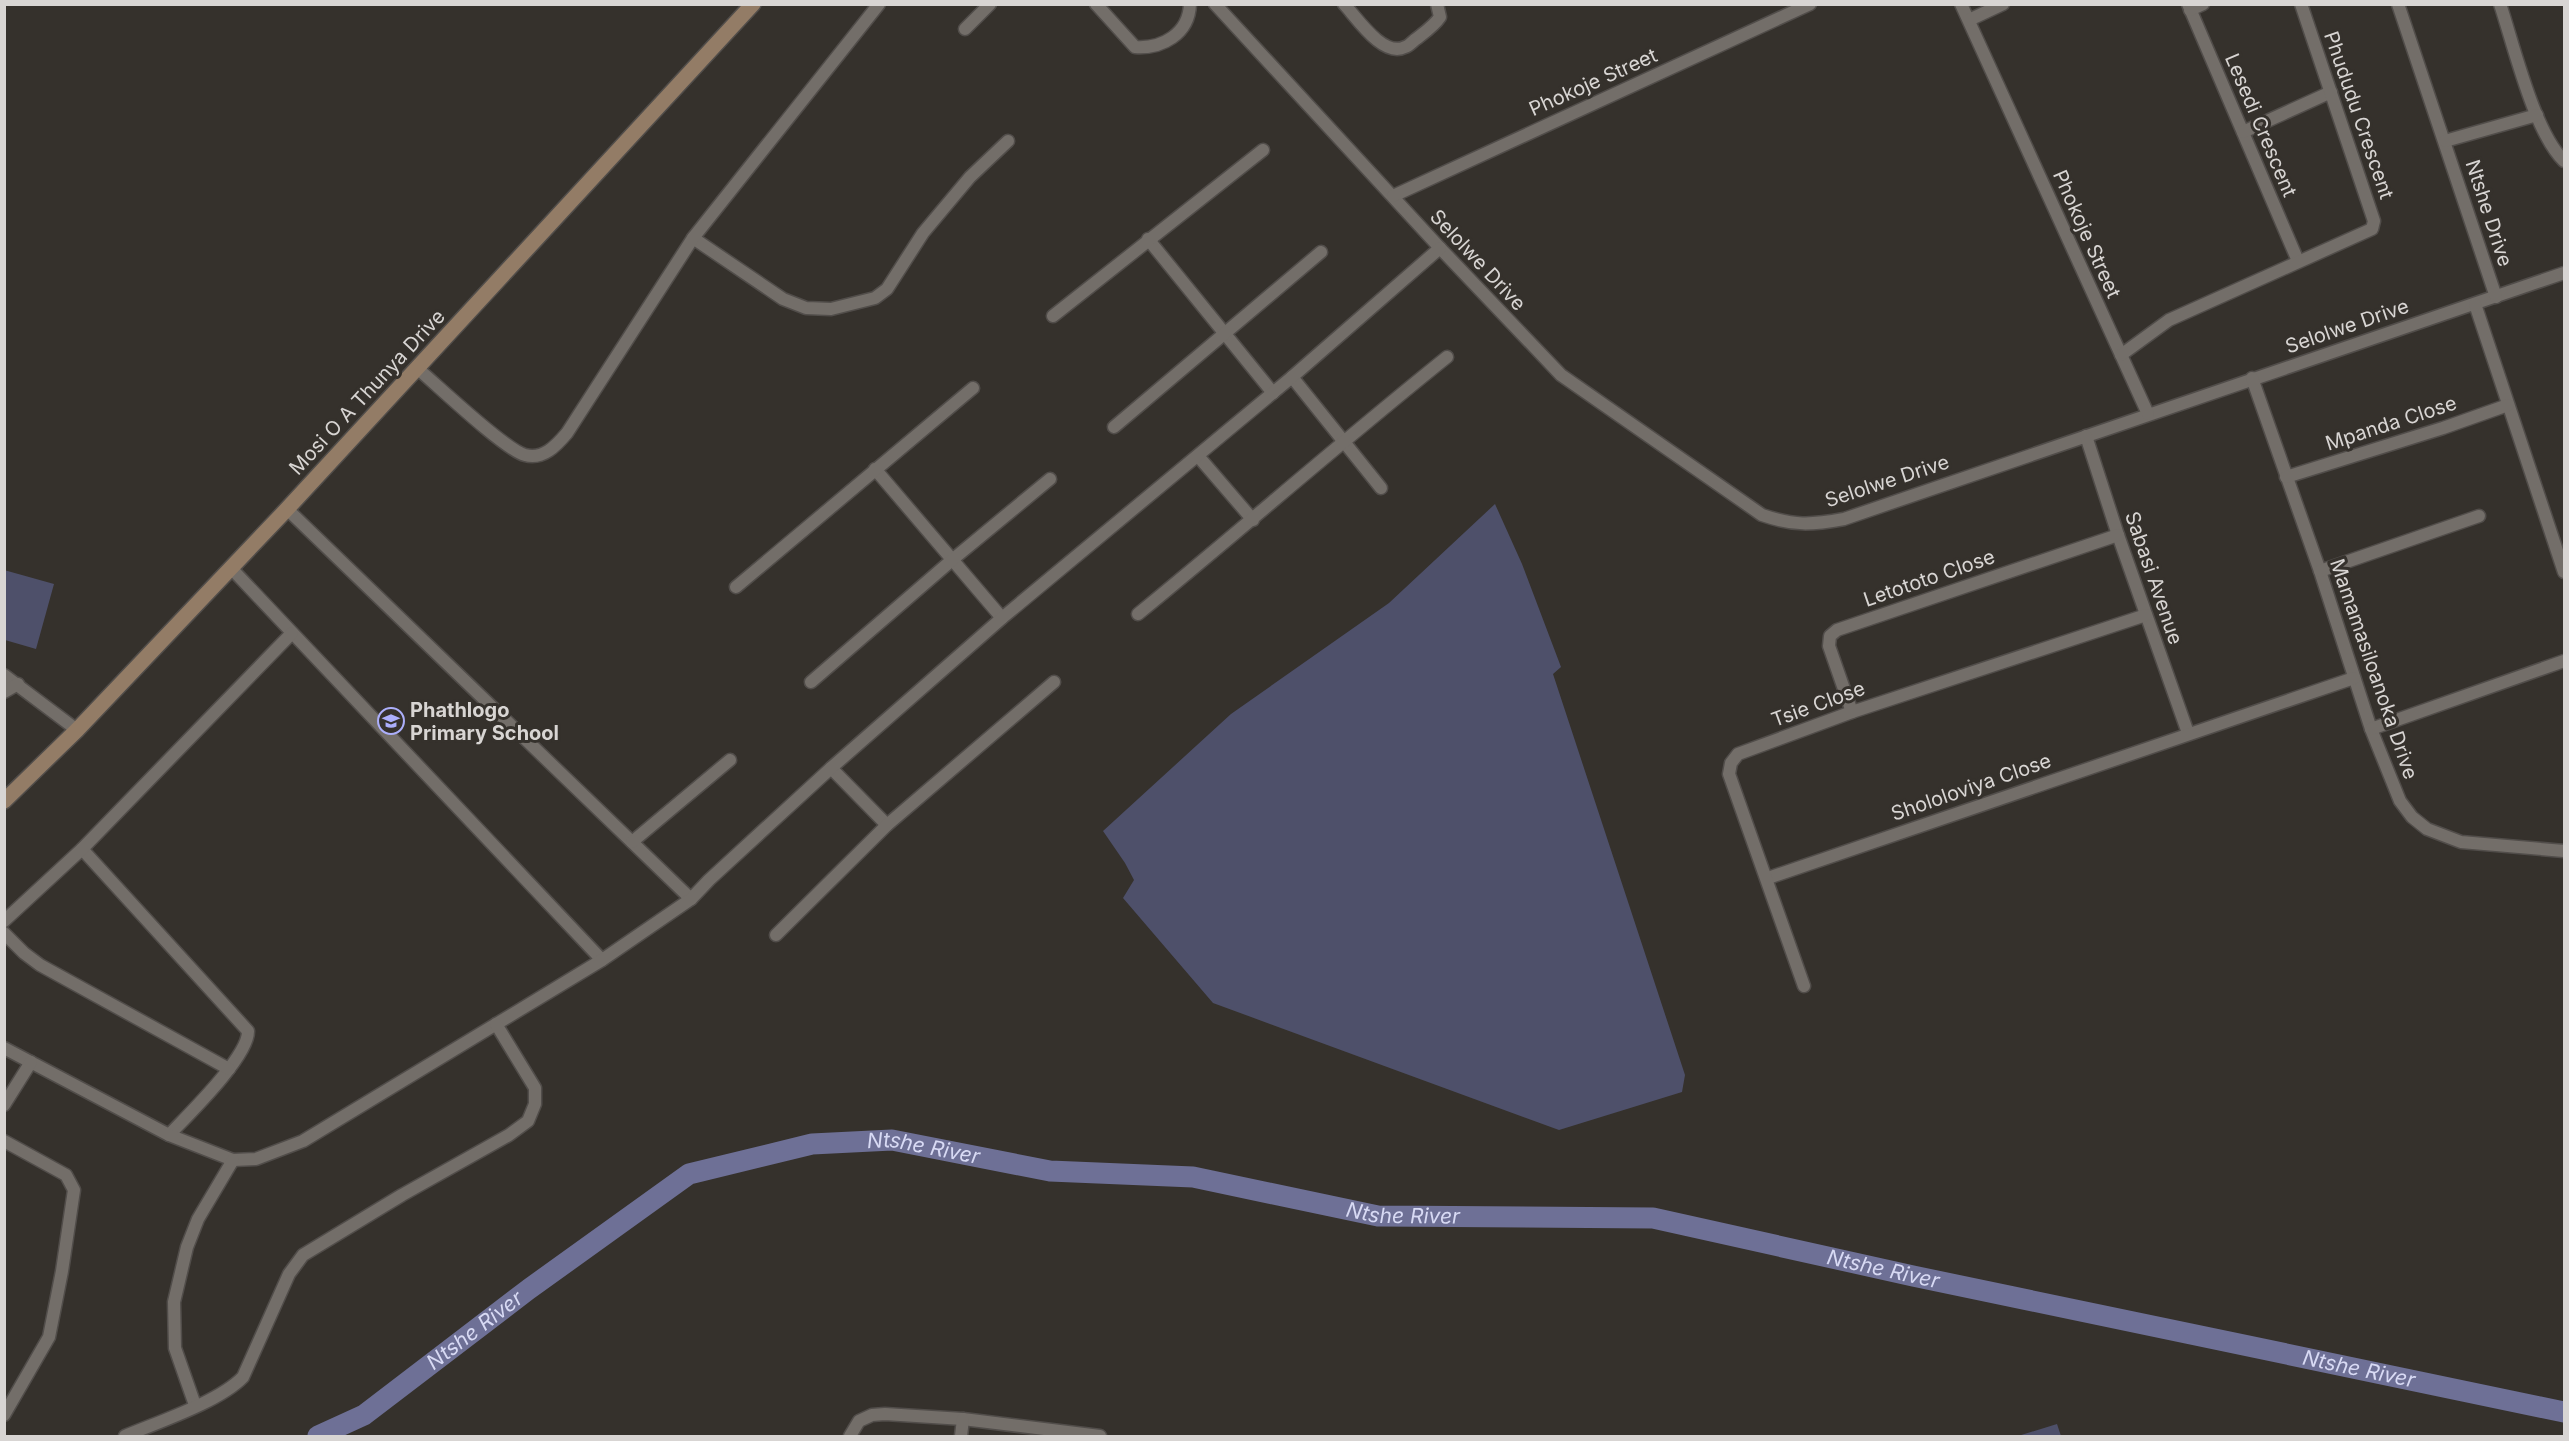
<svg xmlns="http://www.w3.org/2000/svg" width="2569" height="1441" font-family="Inter,sans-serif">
<rect width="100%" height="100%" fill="#35312c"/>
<g fill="#4e506a">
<path d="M1495 504 1522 564 1561 667 1553 674 1685 1075 1682 1092 1559 1130 1213 1003 1123 898 1134 880 1125 863 1103 831 1231 714 1389 603Z"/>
<path d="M4 570 54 584 36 649 5 640Z"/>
<path d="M2057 1424 2061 1436H2018Z"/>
</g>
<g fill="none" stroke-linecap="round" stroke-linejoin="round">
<path stroke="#6e7096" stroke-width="21" id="s1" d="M318 1436 364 1415 529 1289 689 1174 812 1144 892 1140 1050 1171 1193 1177 1378 1216 1653 1218 1913 1276 2564 1412"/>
<defs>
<g id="street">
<path d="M1096 4 1135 47C1162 49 1189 34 1190 4"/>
<path d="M1215 4 1440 248 1561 375 1762 515C1794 526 1811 525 1844 519L2564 273"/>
<path d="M1344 4C1357 18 1383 58 1405 47 1409 46 1413 41 1416 39 1425 32 1434 26 1440 17L1437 4"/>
<path d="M1961 4 2148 414"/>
<path d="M2188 4 2298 261"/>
<path d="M2398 4 2496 297"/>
<path d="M2500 4C2514 46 2534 132 2564 161"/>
<path d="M2190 10 2203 4"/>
<path d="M1969 20 2003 4"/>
<path d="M965 29 990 4"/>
<path d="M2243 132 2331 92"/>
<path d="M2445 141 2537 115"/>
<path d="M1393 196 1810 4"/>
<path d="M693 238 783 299 806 308 831 309 875 298 887 289 923 233 970 177 1008 141"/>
<path d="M1148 239 1273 393"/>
<path d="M2475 304 2564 572"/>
<path d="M1053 316 1263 150"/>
<path d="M2121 355 2169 320 2372 229 2374 221 2301 4"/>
<path d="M417 368C437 385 505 450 525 455 543 460 556 446 567 433L693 238 879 4"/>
<path d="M1292 377 1381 488"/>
<path d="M2252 378 2320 571 2371 729 2400 801 2412 817 2427 829 2461 842 2564 851"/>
<path d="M1114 427 1321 252"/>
<path d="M2086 436 2118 535 2188 733"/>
<path d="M1198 456 1253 520"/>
<path d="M875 469 1002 618"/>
<path d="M2286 477 2443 428 2508 405"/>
<path d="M287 509 691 899"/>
<path d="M231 568 602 960"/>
<path d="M2320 571 2479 516"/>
<path d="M736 587 973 388"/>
<path d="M1138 614C1242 529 1342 441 1447 357"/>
<path d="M4 675 77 730"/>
<path d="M811 682 952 560 1050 479"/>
<path d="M4 692 18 684"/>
<path d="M1852 712 1829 646 1830 636 1837 630 2118 535"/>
<path d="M2371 729 2564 661"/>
<path d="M831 768 887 825"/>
<path d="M632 842 730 760"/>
<path d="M82 849 248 1031C249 1056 188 1115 169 1135"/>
<path d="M1768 878 2354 678"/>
<path d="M4 921 82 849 292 633"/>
<path d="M4 933 24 953 40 965 229 1069"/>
<path d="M776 935 887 825 1054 682"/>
<path d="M1804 986 1729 774 1731 763 1738 754 1852 712 2146 615"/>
<path d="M4 1048 169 1135 233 1160 256 1159 303 1141 602 960 691 899 709 880 831 768 1002 618 1292 377 1440 248"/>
<path d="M4 1105 31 1062"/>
<path d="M4 1141 66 1175 74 1190 62 1271 49 1337 4 1415"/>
<path d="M195 1405 175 1348 174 1302 187 1247 198 1219 233 1160"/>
<path d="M125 1436C158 1422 219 1402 243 1377L289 1274 303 1255 402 1195 509 1135 528 1121 535 1104V1088L496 1024"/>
<path d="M850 1436 859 1421 872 1415 885 1414 963 1419 1100 1436"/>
<path d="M961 1436 963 1419"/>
</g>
<path id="secondary" d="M4 801 77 730 287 509 753 4"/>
</defs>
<use href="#street" stroke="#514d4a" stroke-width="15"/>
<use href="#secondary" stroke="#514d4a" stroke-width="18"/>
<use href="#street" stroke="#736e69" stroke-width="12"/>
<use href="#secondary" stroke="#937c66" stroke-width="15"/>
</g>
<defs>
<symbol id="school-ring" viewBox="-11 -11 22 22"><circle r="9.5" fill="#35312c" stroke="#acaffb" stroke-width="1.5"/><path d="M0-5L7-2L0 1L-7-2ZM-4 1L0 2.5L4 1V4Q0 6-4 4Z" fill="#acaffb"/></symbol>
</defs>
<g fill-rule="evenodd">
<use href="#school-ring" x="376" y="706" width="30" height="30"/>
</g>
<g text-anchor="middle" stroke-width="6" stroke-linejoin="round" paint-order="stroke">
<g font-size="20" fill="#d8d5d3" stroke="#35312c">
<text transform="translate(1593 82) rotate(-24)" y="7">Phokoje Street</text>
<text transform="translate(2359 115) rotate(71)" y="7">Phududu Crescent</text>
<text transform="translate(2261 125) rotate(67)" y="7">Lesedi Crescent</text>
<text transform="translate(2489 213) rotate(72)" y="7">Ntshe Drive</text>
<text transform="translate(2087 234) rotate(66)" y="7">Phokoje Street</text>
<text transform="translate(1478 260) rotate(47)" y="7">Selolwe Drive</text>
<text transform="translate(2347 326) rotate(-19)" y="7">Selolwe Drive</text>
<text transform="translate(367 392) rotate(-47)" y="7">Mosi O A Thunya Drive</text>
<text transform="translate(2391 423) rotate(-18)" y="7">Mpanda Close</text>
<text transform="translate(1887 481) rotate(-18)" y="7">Selolwe Drive</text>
<text transform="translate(1929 578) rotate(-19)" y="7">Letototo Close</text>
<text transform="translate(2154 578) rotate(71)" y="7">Sabasi Avenue</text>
<text transform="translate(2374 669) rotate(71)" y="7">Mamamasiloanoka Drive</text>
<text transform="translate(1818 704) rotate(-20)" y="7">Tsie Close</text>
<text transform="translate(1971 787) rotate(-19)" y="7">Shololoviya Close</text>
</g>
<g font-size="20" font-weight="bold" fill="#d8d5d3" stroke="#35312c" text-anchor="start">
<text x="410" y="717">Phathlogo<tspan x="410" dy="23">Primary School</tspan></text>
</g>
<g font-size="21" font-style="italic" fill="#d8daf4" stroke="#35312c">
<text dy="7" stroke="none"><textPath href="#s1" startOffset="694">Ntshe River</textPath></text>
<text dy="7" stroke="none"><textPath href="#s1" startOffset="1180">Ntshe River</textPath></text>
<text dy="7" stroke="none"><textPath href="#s1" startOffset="1666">Ntshe River</textPath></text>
<text dy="7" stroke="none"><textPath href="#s1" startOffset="190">Ntshe River</textPath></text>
<text dy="7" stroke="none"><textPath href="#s1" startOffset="2152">Ntshe River</textPath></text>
</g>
</g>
<rect width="2569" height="1441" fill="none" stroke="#d8d5d3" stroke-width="12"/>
</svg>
